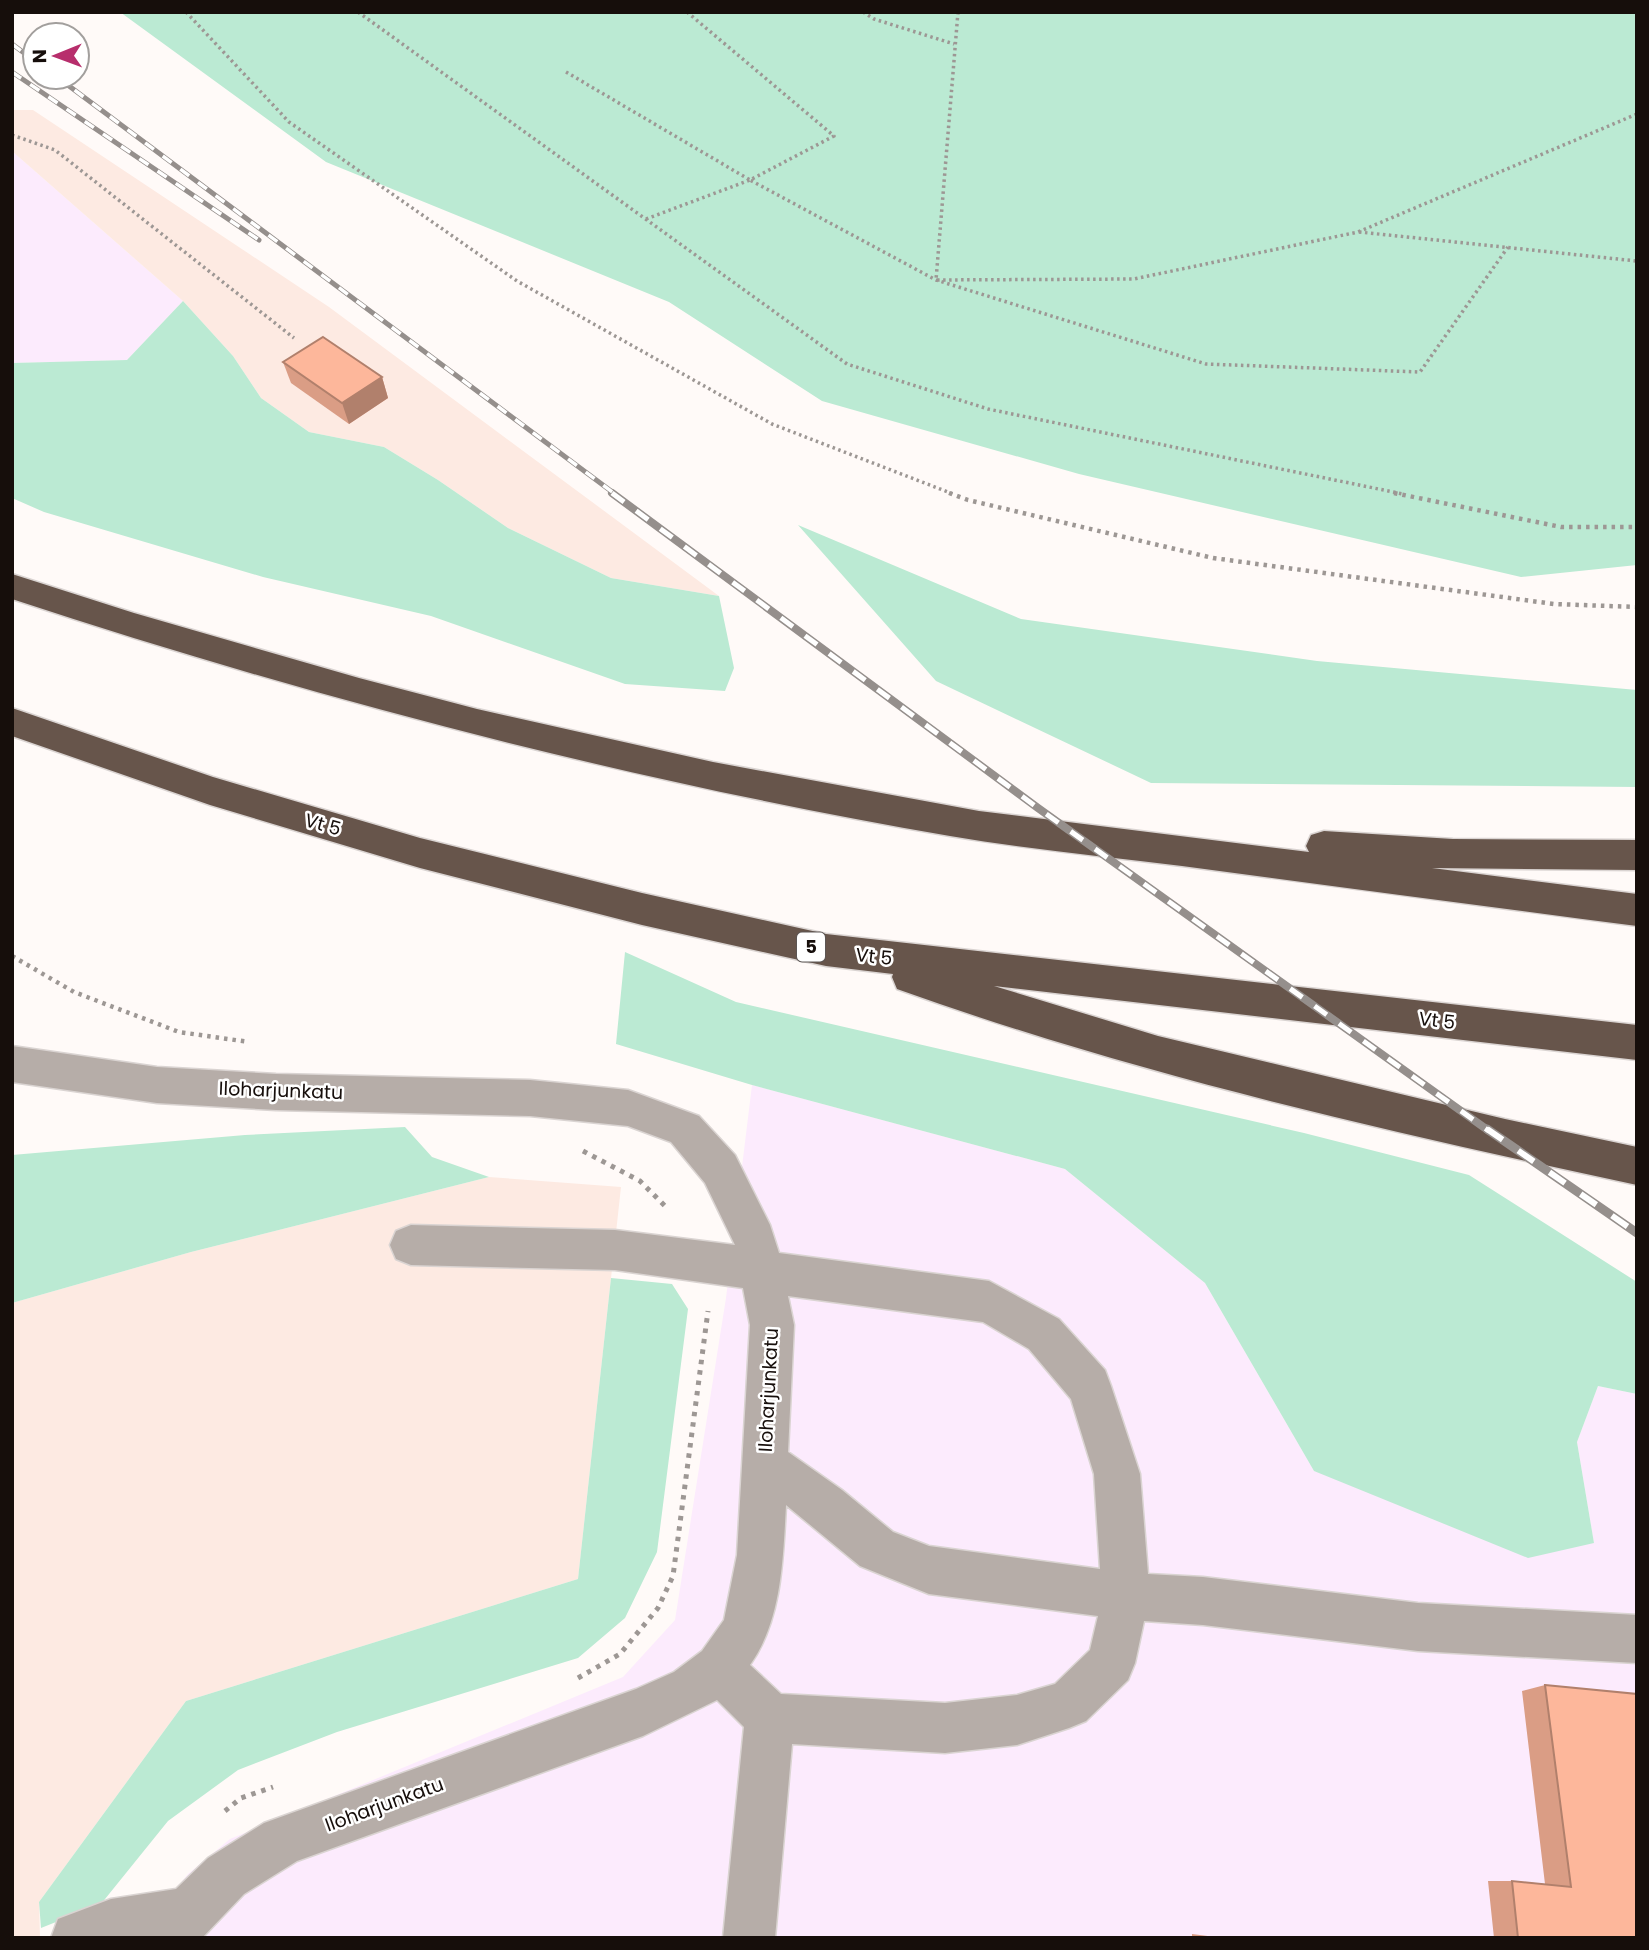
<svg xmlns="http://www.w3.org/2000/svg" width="1649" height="1950" font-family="Poppins,sans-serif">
<rect width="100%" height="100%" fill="#fffaf8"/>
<g fill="#fcebfd">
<path d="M12 151 183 301 127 360 12 363Z"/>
<path d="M752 1085 1065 1169 1205 1283 1314 1471 1594 1543 1577 1442 1598 1386 1637 1394V1938H136L188 1874 230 1839 623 1677 675 1620 726 1298Z"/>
</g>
<g fill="#fdeae2">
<path d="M12 110H33L329 307 719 596 611 578 508 528 438 480 384 447 309 432 261 398 233 356 183 301 12 151Z"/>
<path d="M489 1177 621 1187 578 1579 186 1701 39 1902 40 1938H12V1303L191 1252Z"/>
</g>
<g fill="#bbead3">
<path d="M120 12H1637V565L1521 577 1079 474 822 401 669 302 326 162Z"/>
<path d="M183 301 233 356 261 398 309 432 384 447 438 480 508 528 611 578 719 596 734 668 725 691 625 684 431 616 263 577 44 512 12 498V363L127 360Z"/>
<path d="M798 525 1021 619 1317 661 1637 690V787L1151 783 936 681Z"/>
<path d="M625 952 736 1002 1304 1133 1469 1175 1637 1282V1394L1598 1386 1577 1442 1594 1543 1528 1558 1314 1471 1205 1283 1065 1169 752 1085 616 1044Z"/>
<path d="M405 1127 432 1157 489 1177 191 1252 12 1303V1155L245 1135Z"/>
<path d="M611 1278 672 1284 688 1309 657 1552 625 1618 578 1658 337 1732 238 1770 168 1821 101 1904 41 1928 39 1902 186 1701 578 1579Z"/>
</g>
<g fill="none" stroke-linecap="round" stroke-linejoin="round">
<defs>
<path id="minor" d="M12 1046 157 1067 276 1074 530 1080 628 1090 699 1116 735 1155 770 1225 779 1253 989 1281 1059 1319 1105 1370 1111 1386 1140 1474 1148 1574 1203 1577 1418 1603 1637 1615V1663L1418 1651 1203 1625 1144 1621 1135 1663 1128 1680 1086 1721 1069 1728 1017 1745 945 1753 792 1744 775 1938H723L744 1727 717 1700 643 1736 297 1861 244 1894 202 1938H51L58 1919 111 1899 176 1889 208 1858 264 1823 636 1689 674 1672 702 1651 724 1620 737 1555 750 1325 743 1288 615 1270 411 1265 396 1259 390 1245 396 1231 411 1225 615 1230 735 1245 705 1183 671 1142 628 1126 530 1116 276 1110 157 1103 12 1082ZM788 1296 983 1322 1029 1349 1071 1399 1094 1474 1100 1569 929 1546 893 1532 842 1490 788 1452 794 1325ZM786 1505 860 1566 929 1594 1098 1616 1090 1650 1055 1684 1017 1695 945 1703 781 1694 750 1665C782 1620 783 1559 786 1505Z"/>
<g id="highway">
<path d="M12 574 134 613 359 678 477 709 713 762 979 811 1309 852 1306 846 1311 835 1324 831 1453 839 1637 840V870L1432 868 1637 894V926C1485 906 1333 886 1182 866 1104 856 1027 849 950 836 631 781 319 700 12 599Z"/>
<path d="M12 708 213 777 420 838 642 893 826 934 1637 1025V1060L994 986 1158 1036 1505 1119 1637 1147V1185C1388 1132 1137 1075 897 989L892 977 893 974 826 966 642 925 420 868 210 805 12 736Z"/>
</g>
</defs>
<use href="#minor" stroke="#dad4d2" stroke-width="3"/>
<use href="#highway" stroke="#dad4d2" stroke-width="3"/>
<g stroke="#9d9794" stroke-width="3.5" stroke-dasharray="2.5 3.5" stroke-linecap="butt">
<path d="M186 12 289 122 517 281 772 424 953 494"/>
<path d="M358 12 847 364 988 409 1403 494"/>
<path d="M687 12 834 136 750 180 936 280 1206 364 1420 372 1508 247"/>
<path d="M863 12 874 19 954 44"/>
<path d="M958 12 936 280 1134 279 1358 232 1637 114"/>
<path d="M566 72 750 180"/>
<path d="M12 135 55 150 294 338"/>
<path d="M646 219 750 180"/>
<path d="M1359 232 1637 261"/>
</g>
<g stroke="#9d9794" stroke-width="4.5" stroke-dasharray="3.5 5" stroke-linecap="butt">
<path d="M949 493 968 500 1213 558 1554 604 1637 607"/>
<path d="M1394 493 1561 527H1637"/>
<path d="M12 956 74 992 179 1032 249 1042"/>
</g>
<g stroke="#9d9794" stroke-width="5" stroke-dasharray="4.5 6" stroke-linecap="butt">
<path d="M583 1151 640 1181 667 1208"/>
<path d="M578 1678 620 1654 658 1608 673 1576 708 1311"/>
<path d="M225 1811 241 1798 273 1787"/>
</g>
<use href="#minor" fill="#b6ada8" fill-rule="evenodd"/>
<use href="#highway" fill="#67554b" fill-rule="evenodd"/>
<defs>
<g id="rail-far2">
<path d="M12 44 35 61"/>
<path d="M12 72 259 240"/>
<path d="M57 77 615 494"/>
</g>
<path id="rail-far1" d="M612 493 1038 808 1489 1131"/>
<path id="rail" d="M1487 1129 1637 1233"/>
</defs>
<use href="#rail-far2" stroke="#958f8c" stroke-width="5"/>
<use href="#rail-far1" stroke="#958f8c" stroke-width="8"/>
<use href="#rail" stroke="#958f8c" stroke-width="9"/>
<use href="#rail-far2" stroke="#fff" stroke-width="3.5" stroke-dasharray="11" stroke-linecap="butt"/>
<use href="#rail-far1" stroke="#fff" stroke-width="5" stroke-dasharray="15" stroke-linecap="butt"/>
<use href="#rail" stroke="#fff" stroke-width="6" stroke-dasharray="19" stroke-linecap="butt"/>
</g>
<g fill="#da9d85">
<path d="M283 362 382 377 388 398 349 424 291 383Z"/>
<path d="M1545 1685 1637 1938H1494L1488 1881H1512L1545 1884 1522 1691Z"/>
<path d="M1192 1934 1223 1938H1192Z"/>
</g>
<path fill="#b1806c" d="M382 377 388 398 349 424 342 403Z"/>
<g fill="#fdb79b" stroke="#b1806c" stroke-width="2">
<path d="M323 337 382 377 342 403 283 362Z"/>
<path d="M1545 1685 1637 1694V1938H1518L1512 1881 1571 1887Z"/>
</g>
<g text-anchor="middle" stroke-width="5" stroke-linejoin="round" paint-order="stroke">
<rect fill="#fff" stroke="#5c5654" stroke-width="2" x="797" y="932.5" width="28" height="29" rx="5"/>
<g font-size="18" font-weight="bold" fill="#160e0b">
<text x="811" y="953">5</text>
</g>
<g font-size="19" fill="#160e0b" stroke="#fff">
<text transform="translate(323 824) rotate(16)" y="7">Vt 5</text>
<text transform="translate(874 956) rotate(6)" y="7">Vt 5</text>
<text transform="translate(1437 1020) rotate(7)" y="7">Vt 5</text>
<text transform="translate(281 1090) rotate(2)" y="7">Iloharjunkatu</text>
<text transform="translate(768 1390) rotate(-87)" y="7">Iloharjunkatu</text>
<text transform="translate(384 1804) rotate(-20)" y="7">Iloharjunkatu</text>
</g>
</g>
<rect width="1649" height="1950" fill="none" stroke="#160e0b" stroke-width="28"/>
<g transform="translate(56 56) rotate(269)"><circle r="33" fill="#ffffff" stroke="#a29f9d" stroke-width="2"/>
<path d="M0-5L12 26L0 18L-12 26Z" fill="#b72e6c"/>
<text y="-10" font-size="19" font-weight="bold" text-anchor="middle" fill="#160e0b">N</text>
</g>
</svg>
